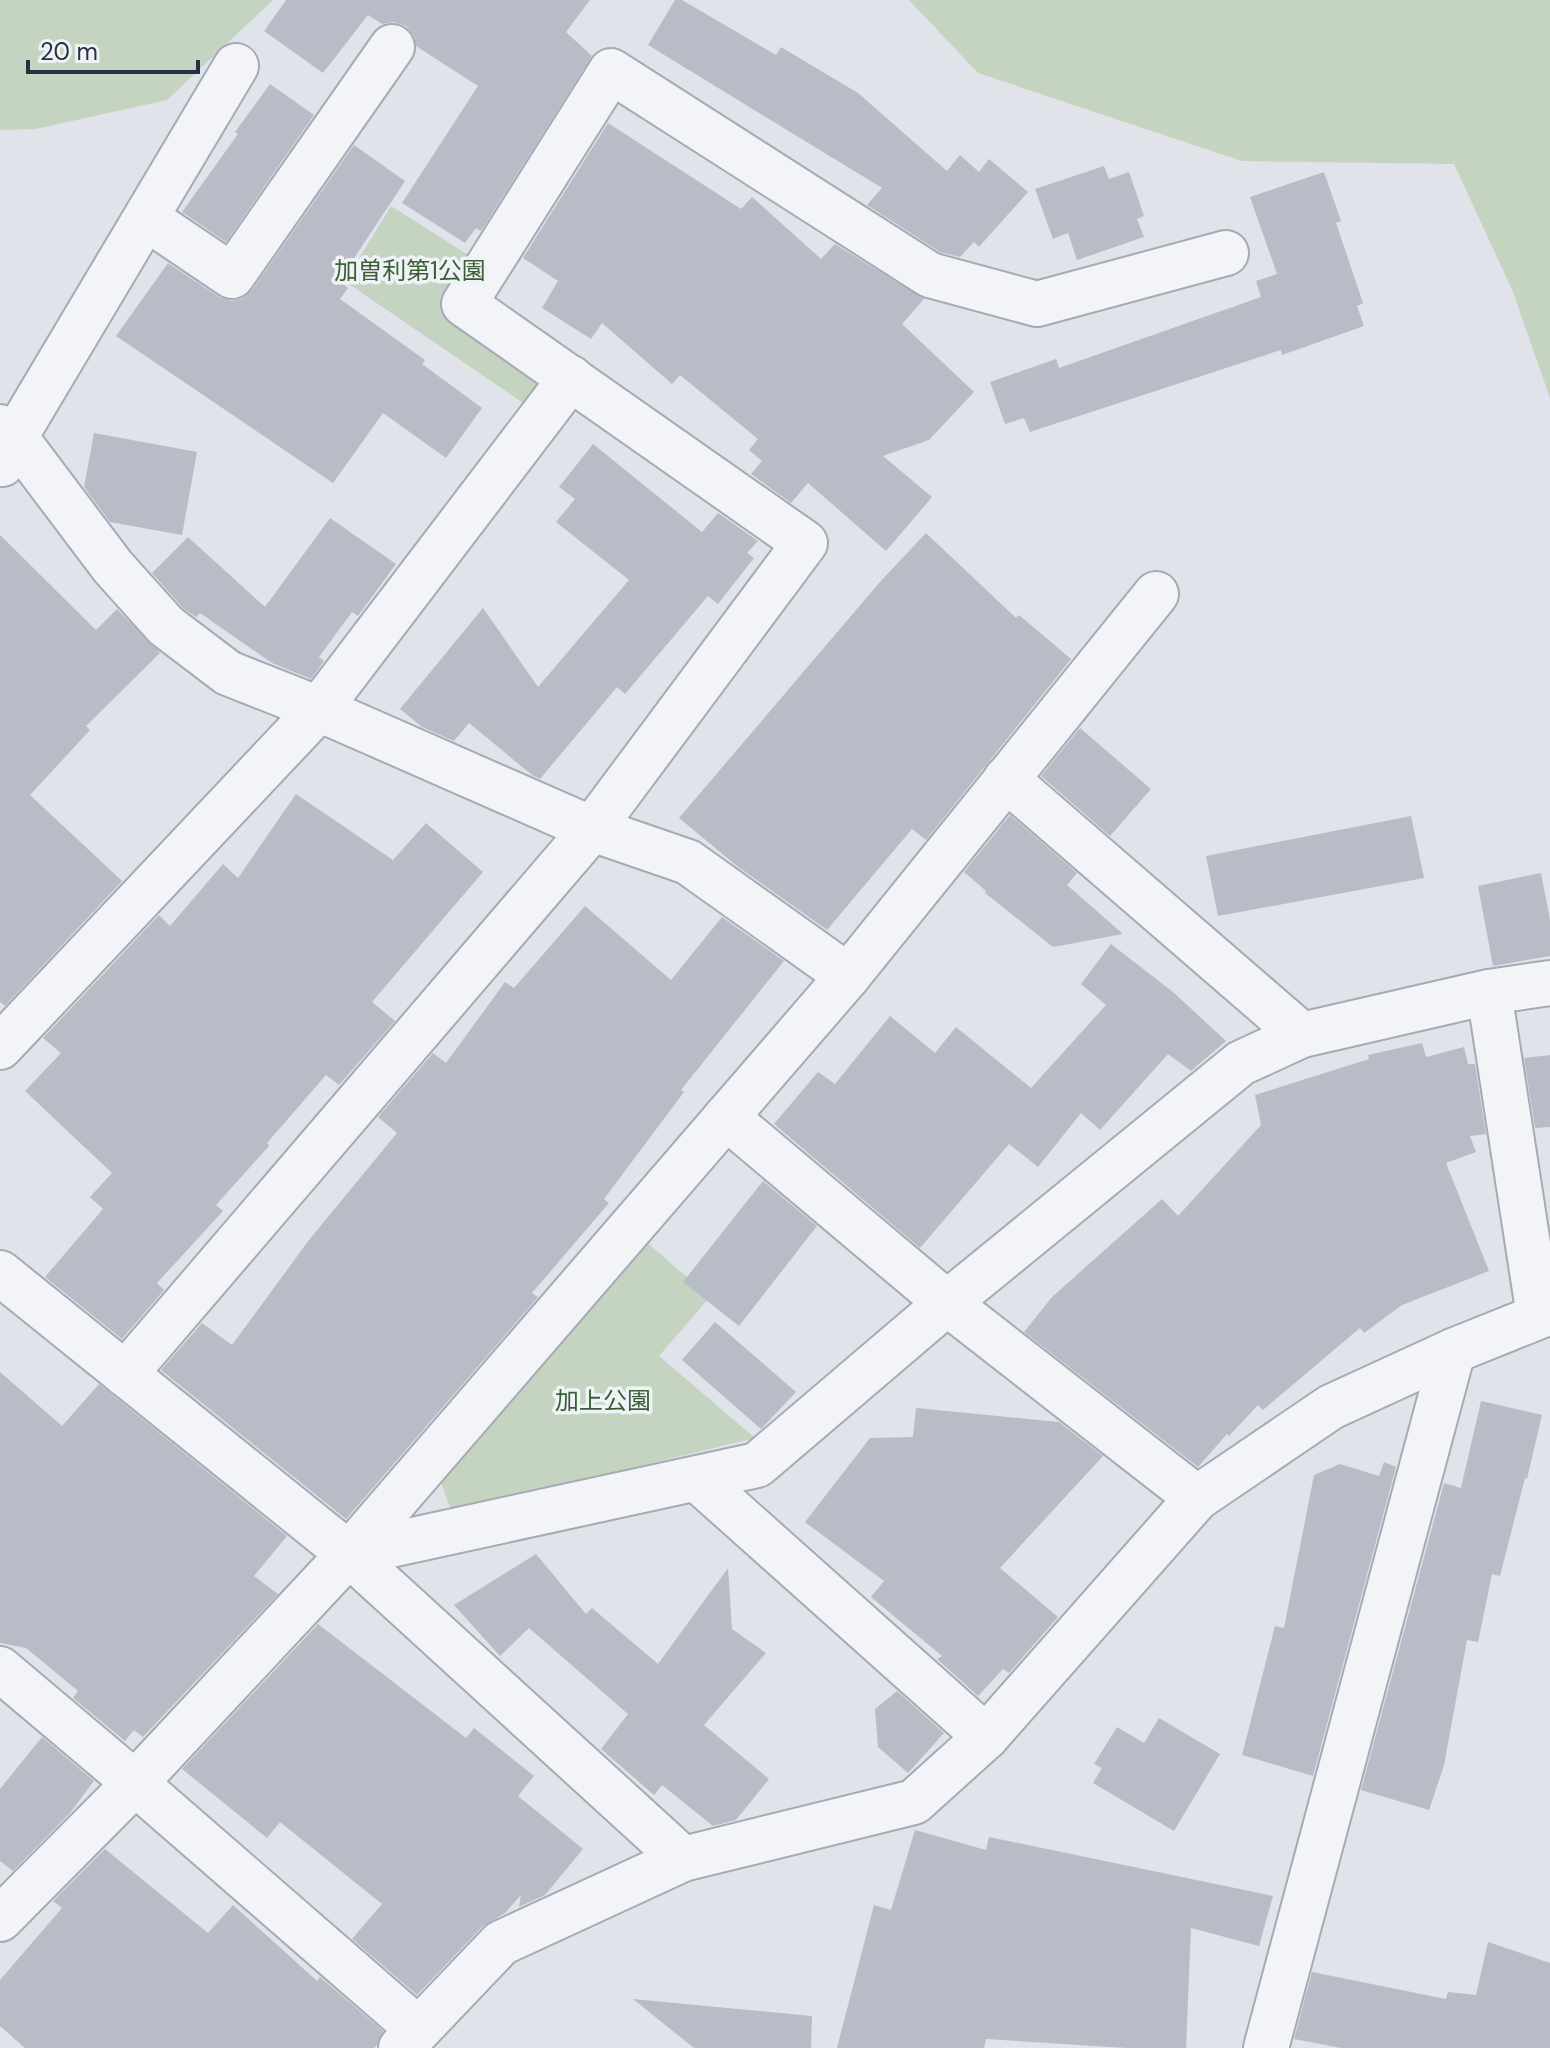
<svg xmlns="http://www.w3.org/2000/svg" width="1550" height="2048" font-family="'DM Sans','Noto Sans JP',sans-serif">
<rect width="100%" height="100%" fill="#e0e3ea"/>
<g fill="#c4d4c0">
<path d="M0 0H273L167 100 36 129 0 130Z"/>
<path d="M909 0H1550V398L1513 292 1454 164 1242 161 978 73Z"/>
<path d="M391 206 473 258 445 299 541 370 542 395 532 409 340 278 345 281Z"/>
<path d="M645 1241 710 1297 659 1356 755 1438 452 1512 441 1483Z"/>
</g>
<g fill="#b7bcc7">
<path d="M286 0H590L566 32 592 56 481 231 476 228 465 243 402 203 478 86 416 46 414 36 406 26 393 22 382 24 368 15 323 73 264 31Z"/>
<path d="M675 0H682L776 55 781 47 858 93 947 171 960 155 979 172 989 159 1028 192 979 247 974 242 960 257 940 252 867 205 882 188 648 45Z"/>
<path d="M270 84 314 115 226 242 182 212 238 134 235 132Z"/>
<path d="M608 123 741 209 752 197 821 259 835 244 924 299 902 324 974 392 929 440 883 456 932 497 886 551 808 483 791 503 751 474 762 461 749 450 758 439 680 375 672 384 602 323 591 339 542 308 558 281 523 258Z"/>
<path d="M354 145 405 181 339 281 348 288 340 299 425 360 422 364 482 408 446 458 383 413 333 483 116 336 168 263 219 297 231 301 243 298 252 290Z"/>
<path d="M1104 166 1109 179 1129 172 1144 216 1137 219 1144 237 1077 260 1068 233 1053 239 1035 189Z"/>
<path d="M1324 172 1341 221 1336 223 1363 303 1357 306 1364 326 1282 355 1281 350 1030 432 1024 418 1005 424 990 382 1056 359 1059 368 1261 297 1256 281 1277 274 1250 197Z"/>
<path d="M94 433 197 452 182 535 110 522 84 487Z"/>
<path d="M593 444 702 532 718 513 758 541 747 553 754 558 718 604 708 596 625 694 617 687 540 779 532 775 469 723 454 741 422 727 400 709 483 608 538 687 629 580 556 522 575 499 559 487Z"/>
<path d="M330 518 396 564 358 616 352 612 319 657 324 661 311 679 272 663 200 613 196 617 183 608 152 573 188 537 265 607Z"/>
<path d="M926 533 1016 618 1019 615 1071 659 926 840 912 829 827 930 737 866 679 818 879 583Z"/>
<path d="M0 535 96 630 117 609 160 653 86 726 90 730 30 795 122 881 5 1006 0 1002Z"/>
<path d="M1080 728 1151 789 1110 836 1041 776Z"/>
<path d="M296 794 393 860 426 823 483 872 372 1002 395 1021 339 1085 326 1075 267 1143 269 1146 216 1205 223 1211 157 1283 164 1290 122 1339 45 1277 103 1209 90 1197 112 1173 25 1091 61 1053 43 1038 159 915 170 926 223 864 238 878Z"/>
<path d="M1010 815 1077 873 1067 885 1123 934 1053 947 985 893 986 891 964 872Z"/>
<path d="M1411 816 1424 878 1218 916 1206 856Z"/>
<path d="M1541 873 1550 920V956L1493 966 1478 886Z"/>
<path d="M585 906 671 980 722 917 784 961 681 1090 684 1092 604 1199 609 1203 532 1293 538 1297 346 1519 161 1370 202 1323 232 1345 309 1240 397 1133 378 1117 433 1053 446 1063 505 982 514 988Z"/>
<path d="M1111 944 1173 992 1226 1041 1191 1071 1168 1054 1100 1130 1081 1113 1038 1167 1009 1144 920 1248 774 1124 818 1072 835 1084 890 1016 935 1053 956 1027 1031 1088 1106 1005 1081 984Z"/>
<path d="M1422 1043 1426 1057 1464 1047 1468 1064H1475L1486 1134 1470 1136 1476 1152 1446 1163 1489 1271 1402 1305 1364 1333 1360 1328 1263 1410 1258 1405 1229 1436 1227 1434 1198 1467 1024 1332 1052 1297 1162 1199 1178 1216 1261 1125 1255 1095 1369 1059 1368 1055Z"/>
<path d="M1550 1055V1127L1535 1128 1524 1058Z"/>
<path d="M763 1181 817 1226 739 1326 683 1282Z"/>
<path d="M715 1322 796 1392 761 1429 682 1360Z"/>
<path d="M0 1372 62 1426 99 1384 287 1536 254 1576 278 1594 143 1737 134 1730 125 1741 73 1698 78 1691 26 1648 0 1643Z"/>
<path d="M1481 1401 1542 1415 1527 1479 1525 1478 1500 1576 1492 1574 1478 1642 1467 1640 1444 1765 1429 1810 1361 1790 1444 1483 1461 1488Z"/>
<path d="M916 1408 1059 1422 1103 1456 1000 1568 1058 1617 1009 1673 1003 1669 978 1696 937 1659 942 1656 871 1597 884 1581 805 1522 870 1438 913 1437Z"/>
<path d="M1384 1462 1396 1467 1313 1776 1242 1755 1275 1626 1284 1628 1314 1475 1340 1464 1379 1476Z"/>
<path d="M536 1554 586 1614 592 1608 658 1664 728 1568 732 1629 766 1653 704 1725 769 1779 736 1820 713 1826 662 1785 654 1795 601 1749 628 1714 529 1628 500 1656 454 1605Z"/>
<path d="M318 1624 466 1738 474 1728 534 1776 518 1796 583 1849 545 1895 519 1907 521 1895 505 1913 483 1926 417 1995 352 1939 382 1904 280 1822 267 1838 182 1769Z"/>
<path d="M897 1691 944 1733 908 1773 878 1747 875 1709Z"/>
<path d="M1159 1718 1220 1754 1174 1831 1093 1783 1102 1768 1094 1764 1117 1727 1144 1743Z"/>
<path d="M42 1737 94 1781 70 1813 13 1871 0 1861V1789Z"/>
<path d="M915 1830 986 1850 989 1837 1273 1896 1259 1946 1191 1928 1186 2048H1127L986 2039 984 2048H837L874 1905 891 1910Z"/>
<path d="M105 1849 208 1933 233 1905 317 1981 320 1977 383 2031 377 2045 374 2048H25L0 2026V1980L62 1908 53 1901Z"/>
<path d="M1488 1942 1550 1963V2048H1341L1294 2039 1312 1972 1446 1999 1448 1992 1476 1995Z"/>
<path d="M633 1999 812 2016 811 2048H694Z"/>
</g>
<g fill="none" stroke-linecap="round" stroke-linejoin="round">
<defs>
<g id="street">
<path d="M146 218 232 276 392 47"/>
<path d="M0 427 15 437 113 567 166 626 228 673 319 709 592 829 688 862 848 976"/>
<path d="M2 464 15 437 236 66"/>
<path d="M1006 779 1302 1035"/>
<path d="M1489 992 1539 1316"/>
<path d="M0 1047 319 709 571 378"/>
<path d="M726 1117 947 1303 1197 1498"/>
<path d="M0 1273 349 1554 683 1859"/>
<path d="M125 1374 592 829 805 543 464 304 611 71 930 275 1037 304 1226 253"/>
<path d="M697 1479 986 1737"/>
<path d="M349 1554 757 1465 947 1303 1241 1063 1302 1035 1489 992 1550 983"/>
<path d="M0 1669 135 1783 418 2029"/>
<path d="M0 1919 135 1783 349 1554 848 976 1156 594"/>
<path d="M401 2048 501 1943 683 1859 914 1802 986 1737 1197 1498 1331 1407 1453 1351 1550 1312"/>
<path d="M1266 2048 1453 1351"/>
</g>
</defs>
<use href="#street" stroke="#a5aab4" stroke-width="48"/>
<use href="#street" stroke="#f3f4f8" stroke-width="44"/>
</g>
<g text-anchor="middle" stroke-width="7" stroke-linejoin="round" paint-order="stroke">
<g font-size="24" fill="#3a5f34" stroke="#eff2f7">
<text x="410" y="279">加曽利第1公園</text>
<text x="603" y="1409">加上公園</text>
</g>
</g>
<path d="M28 60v12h170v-12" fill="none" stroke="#273042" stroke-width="4"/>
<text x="40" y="60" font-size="24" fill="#273042" stroke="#eff2f7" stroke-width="6" paint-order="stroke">20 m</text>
</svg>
